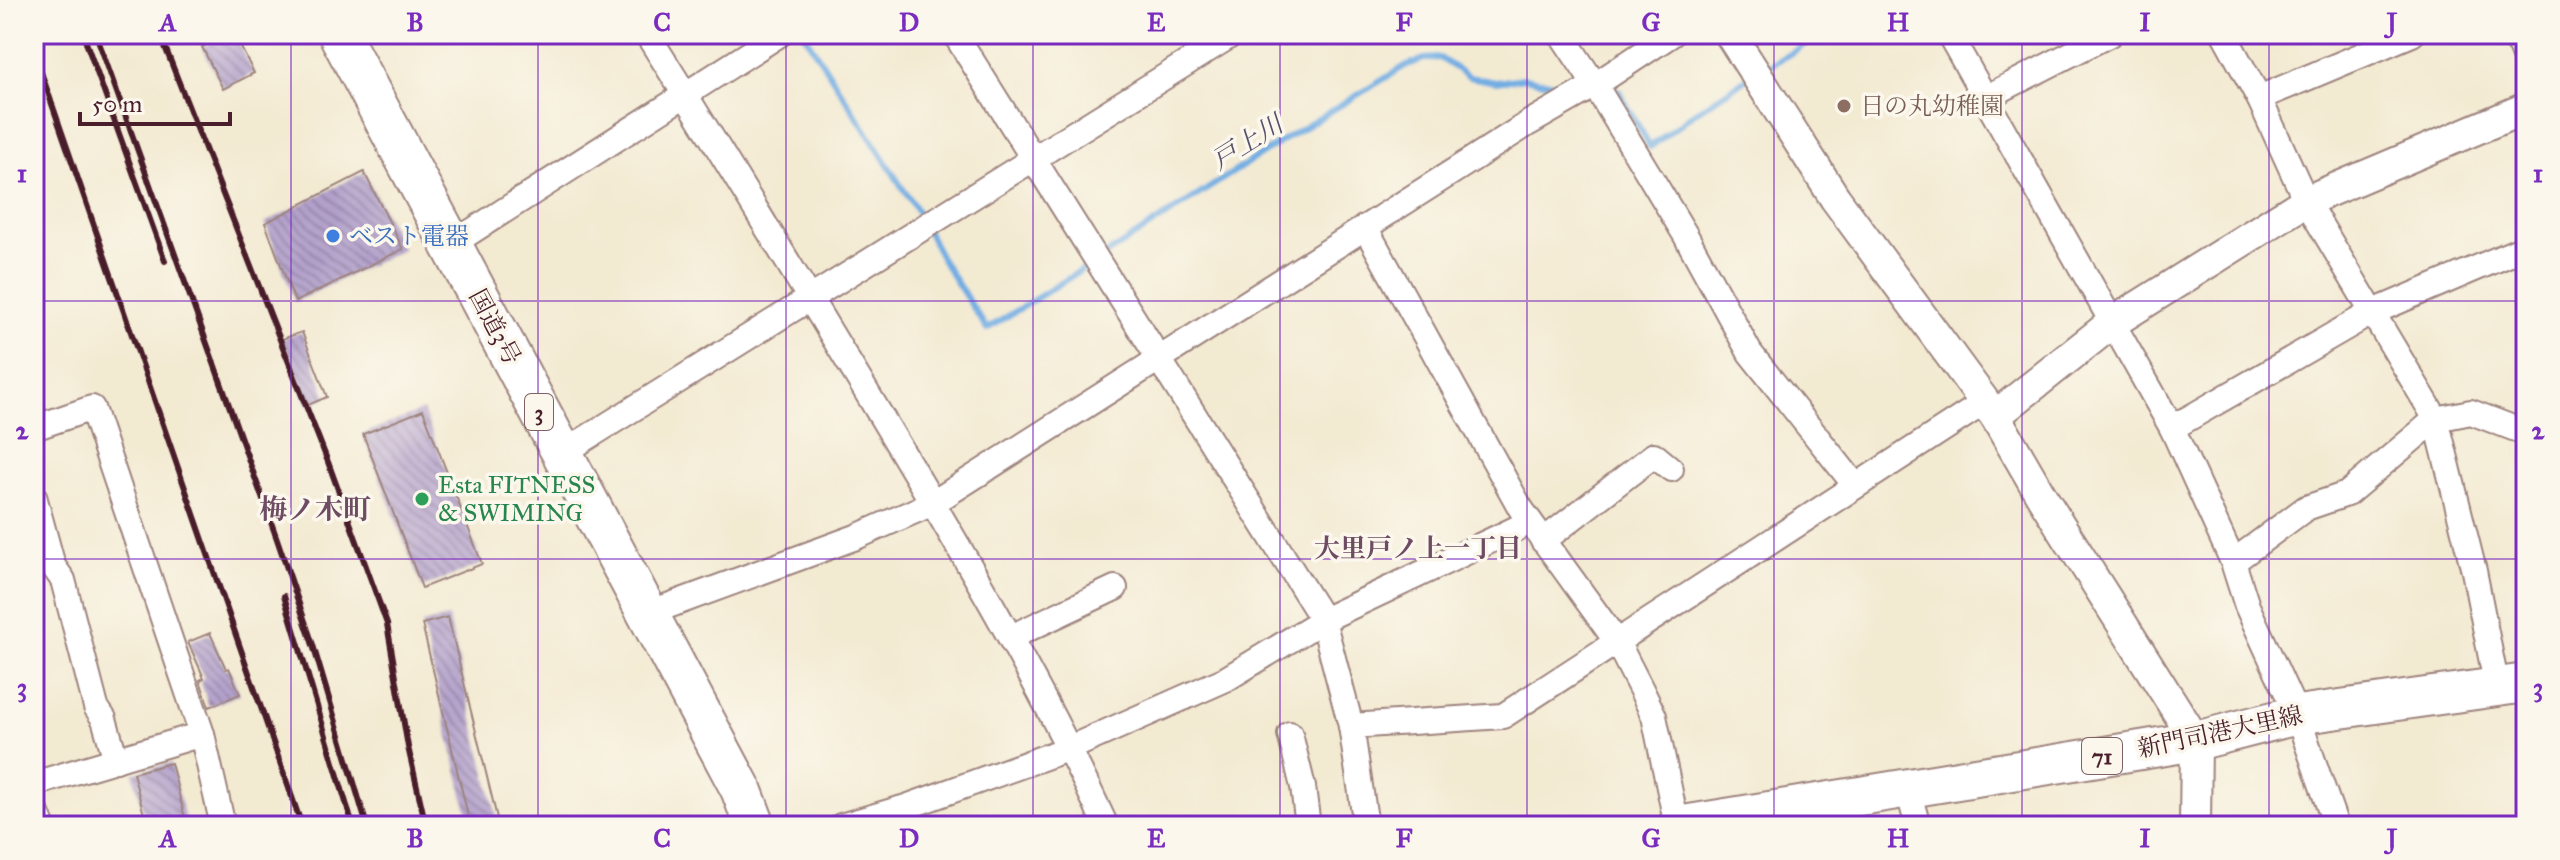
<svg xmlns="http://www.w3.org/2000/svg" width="2560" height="860" font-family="'IM FELL Great Primer','Noto Serif JP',serif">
<defs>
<pattern id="building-back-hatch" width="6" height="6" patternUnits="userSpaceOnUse" patternTransform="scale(2)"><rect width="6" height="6" fill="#b2a0cb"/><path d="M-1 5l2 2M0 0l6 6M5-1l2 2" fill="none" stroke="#9382a5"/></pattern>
</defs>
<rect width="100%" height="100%" fill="#fbf7ec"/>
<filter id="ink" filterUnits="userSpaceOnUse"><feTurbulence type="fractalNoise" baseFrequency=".0125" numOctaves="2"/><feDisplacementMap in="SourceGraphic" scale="16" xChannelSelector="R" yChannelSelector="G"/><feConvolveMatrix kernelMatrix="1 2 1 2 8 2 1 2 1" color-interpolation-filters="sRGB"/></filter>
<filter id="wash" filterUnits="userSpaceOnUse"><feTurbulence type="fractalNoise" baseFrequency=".006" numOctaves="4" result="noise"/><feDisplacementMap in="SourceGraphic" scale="32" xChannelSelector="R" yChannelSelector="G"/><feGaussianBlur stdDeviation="1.8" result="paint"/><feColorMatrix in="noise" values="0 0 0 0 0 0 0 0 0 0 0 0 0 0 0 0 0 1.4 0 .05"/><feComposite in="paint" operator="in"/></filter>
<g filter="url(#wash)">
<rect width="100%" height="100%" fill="#f3ead2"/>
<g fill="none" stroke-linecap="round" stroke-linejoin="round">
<g stroke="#72ade3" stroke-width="6">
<path d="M804 34 923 220"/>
<path d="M1764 69 1823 34"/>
<path d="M1606 90 1619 91 1650 147 1697 111 1748 78"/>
<path d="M927 230 942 260 987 329 1093 263"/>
<path d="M1102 257 1285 139 1407 65 1424 59 1440 58 1469 77 1496 82 1524 78 1575 88"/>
</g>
</g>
<g id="blocks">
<g fill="url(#building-back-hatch)">
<path d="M227 34H234L254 73 223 89 202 47Z"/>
<path d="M364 172 403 249 295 302 265 223Z"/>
<path d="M302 332 327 397 308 405 282 339Z"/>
<path d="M423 410 482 564 422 588 363 434Z"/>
<path d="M448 617 497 818 470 824 422 624Z"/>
<path d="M210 633 226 669 229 668 240 694 209 707 200 680 204 678 188 642Z"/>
<path d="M171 763 187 826H147L133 773Z"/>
</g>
</g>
</g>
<g filter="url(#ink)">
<use href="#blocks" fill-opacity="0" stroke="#9e847e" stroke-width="2"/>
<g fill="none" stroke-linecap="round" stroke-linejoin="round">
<defs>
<g id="minor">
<path d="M647 34C722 152 793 271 866 391 951 533 1037 675 1106 826"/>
<path d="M955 34 1323 620 1351 726 1366 826"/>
<path d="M1561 34 1595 85 1686 236 1750 353 1855 485"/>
<path d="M1949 34 2172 428 2233 562 2247 606 2297 715 2336 826"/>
<path d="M2224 34 2259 98 2306 201 2436 419 2474 571 2497 688"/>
<path d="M2515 34 2526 61"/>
<path d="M1987 97 2110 34"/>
<path d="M2259 98 2412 34"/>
<path d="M1365 227 1521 509 1617 642 1641 689 1654 716 1677 826"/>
<path d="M452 244 780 34"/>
<path d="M34 428 92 408 202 734 223 826"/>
<path d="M2172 428 2371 313 2526 247"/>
<path d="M561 454 1233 34"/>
<path d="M34 496 53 566 63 580 96 707 104 719 116 760"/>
<path d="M1543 541 1654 455 1671 469"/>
<path d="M2233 562 2306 508 2347 494 2436 419 2471 412 2526 433"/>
<path d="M646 614 856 537 933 503 1529 123 1595 85 1672 34"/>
<path d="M1011 637 1115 588"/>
<path d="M1351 726 1503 716 1985 402"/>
<path d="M1290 734 1303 787 1308 826"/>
<path d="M34 784 202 734"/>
<path d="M1907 787 1918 826"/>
<path d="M34 806 42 826"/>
<path d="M841 826 906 807 1070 748 1226 679 1323 620 1530 522"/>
</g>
<g id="tertiary">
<path d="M1730 34 1835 198 1995 416 2042 497 2196 741 2195 826"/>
<path d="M1995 416 2112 323 2306 201 2526 108"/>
</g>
<path id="primary" d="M1677 826 2196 741 2297 715 2526 683"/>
<path id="trunk" d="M339 34 741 789 755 826"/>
</defs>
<use href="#minor" stroke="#9e847e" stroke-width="28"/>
<use href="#tertiary" stroke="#9e847e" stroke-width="34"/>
<use href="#primary" stroke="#9e847e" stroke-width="42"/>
<use href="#trunk" stroke="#9e847e" stroke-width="44"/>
<use href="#minor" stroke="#fff" stroke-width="24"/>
<use href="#tertiary" stroke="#fff" stroke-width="30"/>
<use href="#primary" stroke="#fff" stroke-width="38"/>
<use href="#trunk" stroke="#fff" stroke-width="40"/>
<g stroke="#4a1f2b" stroke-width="6">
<path d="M83 34 165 261"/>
<path d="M96 34 277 539 313 645 367 826"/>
<path d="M160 34 328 462 387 624 408 747 426 826"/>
<path d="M34 52 302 826"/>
<path d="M284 596 353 826"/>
</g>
</g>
</g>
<path fill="none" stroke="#7b2cbf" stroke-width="2" stroke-opacity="0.55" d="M291 34V826M538 34V826M786 34V826M1033 34V826M1280 34V826M1527 34V826M1774 34V826M2022 34V826M2269 34V826M34 301H2526M34 559H2526"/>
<circle fill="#8d6e63" stroke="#fbf7ec" stroke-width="3" cx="1844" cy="106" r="8"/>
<circle fill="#3f7fe0" stroke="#fbf7ec" stroke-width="3" cx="333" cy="236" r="8"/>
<circle fill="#2e9e5b" stroke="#fbf7ec" stroke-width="3" cx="422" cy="499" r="8"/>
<g text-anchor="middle" stroke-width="7" stroke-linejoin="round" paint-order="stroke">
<g fill="#fbf7ec" stroke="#7f6065" stroke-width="2">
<rect x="525" y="394" width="28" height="36" rx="6"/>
<rect x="2082" y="738" width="40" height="36" rx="6"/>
</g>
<g font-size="22" font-weight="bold" fill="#4a1f2b">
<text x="539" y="420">3</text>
<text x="2102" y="764">71</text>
</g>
<g font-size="24" fill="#785e54" stroke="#fbf7ec" text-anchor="start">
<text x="1860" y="114">日の丸幼稚園</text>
</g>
<g font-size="24" fill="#366cbe" stroke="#fbf7ec" text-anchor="start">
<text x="349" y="244">ベスト電器</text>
</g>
<g font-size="24" fill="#4a1f2b" stroke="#fbf7ec">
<text transform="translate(495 327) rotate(62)" y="8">国道3号</text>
<text transform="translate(2220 732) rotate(-12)" y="8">新門司港大里線</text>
</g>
<g font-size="24" fill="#27864d" stroke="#fbf7ec" text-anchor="start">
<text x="438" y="493">Esta FITNESS<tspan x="438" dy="28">&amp; SWIMING</tspan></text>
</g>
<g font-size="26" font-style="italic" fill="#58516b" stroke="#fbf7ec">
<text transform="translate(1247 142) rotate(-32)" y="9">戸上川</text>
</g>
<g font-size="26" font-weight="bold" fill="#6e4c63" stroke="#fbf7ec">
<text x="1418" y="557">大里戸ノ上一丁目</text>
</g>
<g font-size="28" font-weight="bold" fill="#6e4c63" stroke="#fbf7ec">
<text x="315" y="519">梅ノ木町</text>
</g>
</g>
<rect width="2560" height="860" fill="none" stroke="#fbf7ec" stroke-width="88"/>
<path d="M80 112v12h150v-12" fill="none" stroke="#4a1f2b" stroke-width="4"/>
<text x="92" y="112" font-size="24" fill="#4a1f2b" stroke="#fbf7ec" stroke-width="6" paint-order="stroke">50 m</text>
<rect x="44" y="44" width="2472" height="772" fill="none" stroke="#7b2cbf" stroke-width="3"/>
<g font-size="26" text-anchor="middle" font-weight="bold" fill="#7b2cbf">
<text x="168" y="31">A</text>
<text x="415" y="31">B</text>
<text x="662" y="31">C</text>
<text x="909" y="31">D</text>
<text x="1156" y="31">E</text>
<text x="1404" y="31">F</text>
<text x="1651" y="31">G</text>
<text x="1898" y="31">H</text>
<text x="2145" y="31">I</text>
<text x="2392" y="31">J</text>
<text x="22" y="182">1</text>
<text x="2538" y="182">1</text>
<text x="22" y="439">2</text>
<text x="2538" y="439">2</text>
<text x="22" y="696">3</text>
<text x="2538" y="696">3</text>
<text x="168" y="847">A</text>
<text x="415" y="847">B</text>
<text x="662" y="847">C</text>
<text x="909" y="847">D</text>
<text x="1156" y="847">E</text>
<text x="1404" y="847">F</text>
<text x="1651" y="847">G</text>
<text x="1898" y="847">H</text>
<text x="2145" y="847">I</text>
<text x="2392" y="847">J</text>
</g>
</svg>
